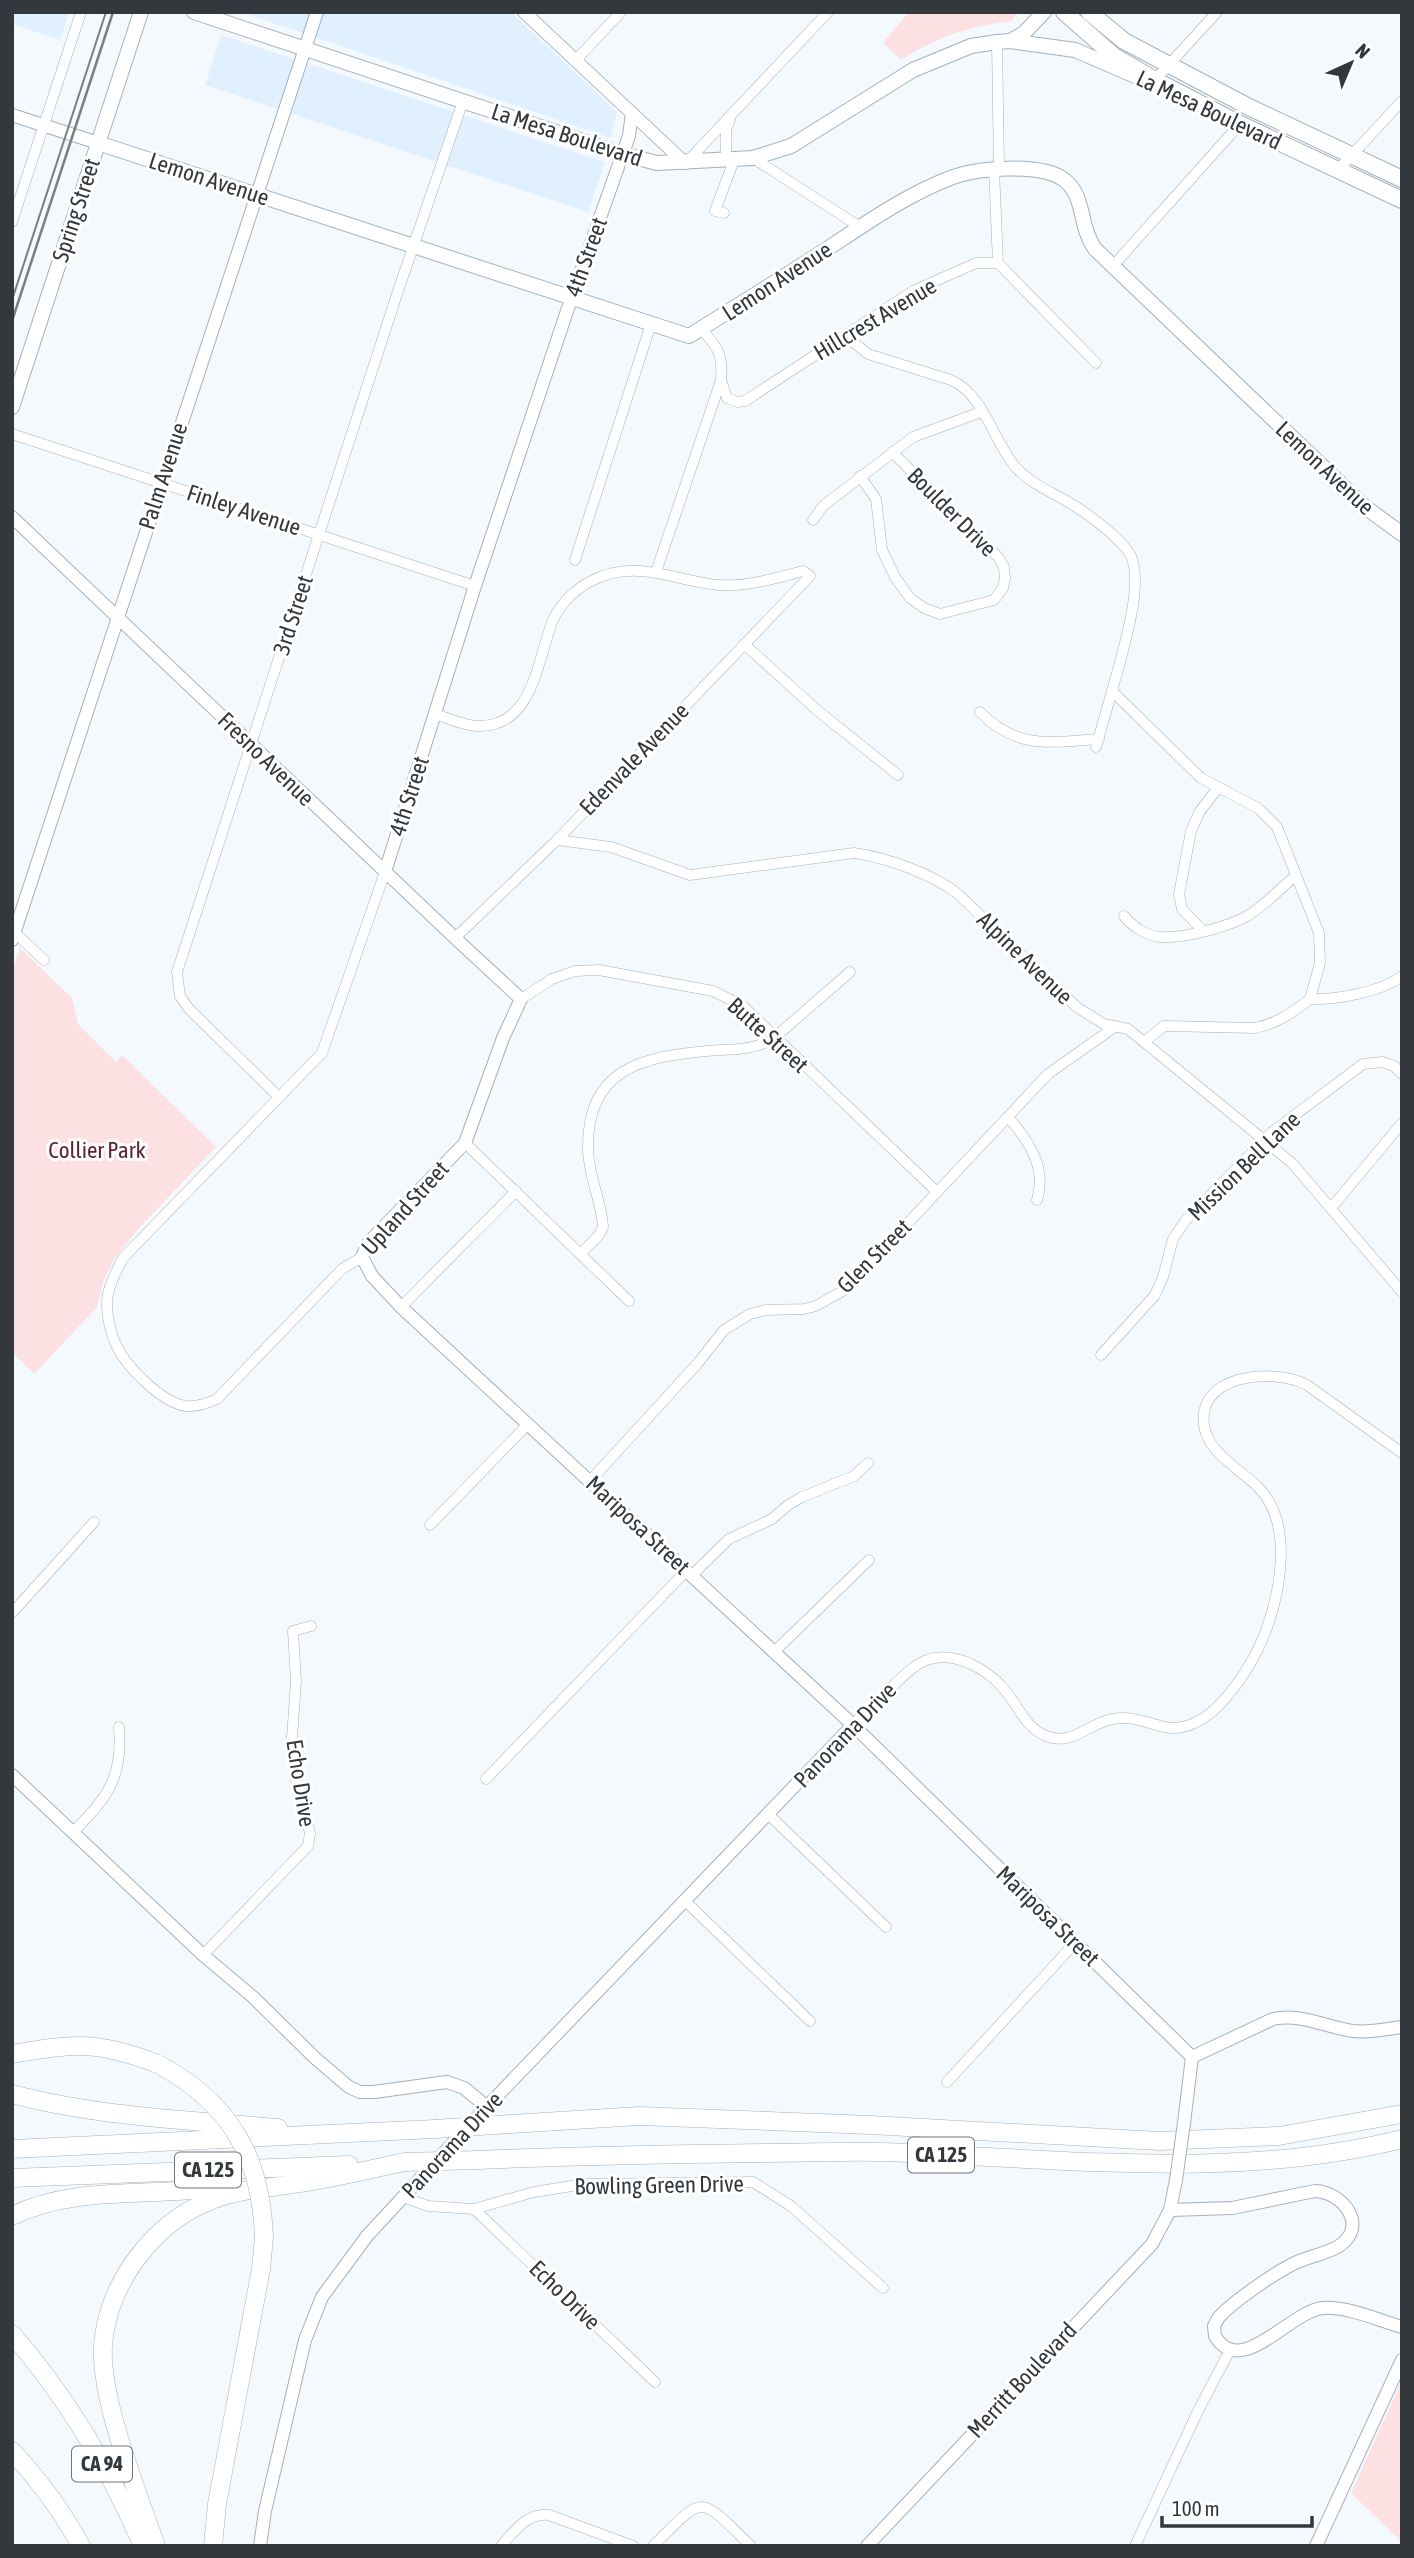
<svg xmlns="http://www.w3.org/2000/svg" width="1414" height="2558" font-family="'Asap Condensed',sans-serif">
<rect width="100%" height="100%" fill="#f4f9fe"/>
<g fill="#e1f0ff">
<path d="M12 12H69L60 40 12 24Z"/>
<path d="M241 12H511L617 112 611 138Z"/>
<path d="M221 35 605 162 588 212 205 85Z"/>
</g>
<g fill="#fce0e2">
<path d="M909 12H1018L1011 21C968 27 939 36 901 60L883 43Z"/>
<path d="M20 948 72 998 78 1024 116 1062 122 1055 216 1147 139 1228 115 1258 104 1279 97 1307 34 1374 12 1352V971Z"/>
<path d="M1402 2381V2542L1351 2493Z"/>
</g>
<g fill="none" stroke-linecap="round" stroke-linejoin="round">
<defs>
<g id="minor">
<path d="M997 42 999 169"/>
<path d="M575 61 621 12"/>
<path d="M1155 80 1217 12"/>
<path d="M753 158 860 227"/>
<path d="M726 160V130L730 119"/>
<path d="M686 163 828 12"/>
<path d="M994 169 998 263"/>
<path d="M1337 171 1402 101"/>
<path d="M724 213 715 211 734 160"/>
<path d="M12 222 81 12"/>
<path d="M1112 267 1240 124"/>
<path d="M846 336 868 354 951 380C982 393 993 438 1013 464 1030 485 1053 492 1075 506 1093 518 1115 534 1128 551 1148 577 1120 660 1112 691L1201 778 1258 808 1277 827 1319 933 1320 963 1310 999"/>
<path d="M721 380 727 398 737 402 745 401 913 291 976 263H998L1096 363"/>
<path d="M12 434 475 586"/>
<path d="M860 476 876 499 882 550 895 577 910 598 924 608 940 614 994 600 1003 588 1005 578 1004 567 998 557 892 452"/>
<path d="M813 520 823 506 913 437 981 412"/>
<path d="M575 560 651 324"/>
<path d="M656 572 721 380C723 354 718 347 701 329"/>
<path d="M744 644 818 711 898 775"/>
<path d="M980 712C1017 750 1050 742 1099 739"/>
<path d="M435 714C448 718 462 725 476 726 534 729 537 659 553 620 560 604 575 590 589 582 635 557 673 581 719 585 747 587 776 578 803 571L810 576 557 840 455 938"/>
<path d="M1096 747 1112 691"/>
<path d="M557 840 611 847 690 875 854 853C885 857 933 874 958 894L1078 1008 1104 1024 1128 1029 1292 1163 1402 1292"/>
<path d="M1124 916C1132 926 1147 936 1160 937 1183 939 1231 926 1249 915 1266 904 1280 889 1295 876"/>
<path d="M12 930 44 960"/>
<path d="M1203 931 1182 909 1179 894 1191 831 1200 811 1218 788"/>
<path d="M521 999 552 979 575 971 599 970 713 991 743 1006 937 1192"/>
<path d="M1144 1042 1164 1026 1255 1028C1278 1023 1292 1013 1310 999 1336 1000 1381 992 1402 976"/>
<path d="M279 1097 189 1009 180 996 177 972 397 294 463 101"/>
<path d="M1008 1117C1029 1141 1047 1168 1037 1200"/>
<path d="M465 1143 629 1301"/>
<path d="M1332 1207 1402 1123"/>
<path d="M581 1254 599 1235 603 1227C602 1203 588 1175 588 1148 587 1070 640 1057 707 1051 730 1049 754 1051 774 1038L850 972"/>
<path d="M362 1257 342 1269 217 1399C208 1403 197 1407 186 1406 162 1403 127 1367 117 1347 111 1334 107 1318 107 1304 107 1288 116 1272 123 1258L322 1053 385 872"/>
<path d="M401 1307 516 1191"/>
<path d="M1101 1355 1155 1295 1163 1277 1173 1239 1185 1221 1272 1132 1363 1064 1382 1062 1394 1066 1402 1074"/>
<path d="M590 1481 698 1363 724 1330 750 1314 766 1310 804 1309 816 1306 846 1289 1048 1074 1116 1026"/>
<path d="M430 1525 528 1424"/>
<path d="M692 1575 729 1539 772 1519 788 1505 802 1497 854 1476 868 1463"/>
<path d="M12 1613 94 1522"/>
<path d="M775 1651 869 1560"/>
<path d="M853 1725C865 1712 878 1700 891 1688 916 1663 932 1648 969 1663 982 1669 994 1677 1003 1688 1017 1703 1024 1726 1044 1735 1071 1748 1088 1723 1113 1719 1130 1715 1148 1723 1164 1727 1205 1735 1237 1687 1254 1657 1278 1613 1298 1527 1258 1487 1242 1471 1211 1454 1205 1430 1192 1374 1273 1367 1307 1385L1402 1453"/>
<path d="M486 1779 687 1570"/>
<path d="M768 1814 886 1927"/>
<path d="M73 1832C108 1798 123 1777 119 1727"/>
<path d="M685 1901 810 2021"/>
<path d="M203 1955 308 1846 310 1833 296 1780 292 1738 296 1681 293 1631 311 1626"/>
<path d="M947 2082 1075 1943"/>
<path d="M403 2197 428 2206 474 2209 534 2192 584 2184 753 2182 791 2206 883 2288"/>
<path d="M474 2209 655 2382"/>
<path d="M501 2546C515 2531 526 2513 549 2515L633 2546"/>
<path d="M653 2546C706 2494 697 2494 751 2546"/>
<path d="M1135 2546 1198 2411 1230 2350"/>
</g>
<g id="tertiary">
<path d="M524 12 685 163"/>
<path d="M12 115 98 143"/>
<path d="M12 517 455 938 521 999 503 1038 465 1143 368 1243 362 1257 372 1276 401 1307 853 1725 1192 2057"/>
<path d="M385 872 475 586 567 311 629 136 632 113"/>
<path d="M12 940 317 12"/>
<path d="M12 1775 203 1955 253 1997 315 2058 349 2087 360 2092H374L447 2082 464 2088 487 2107"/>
<path d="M1192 2057 1273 2019C1301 2013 1325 2027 1353 2031 1370 2033 1385 2029 1402 2027"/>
<path d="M1184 2123 1192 2057"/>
<path d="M1170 2210 1232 2208 1315 2191C1343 2192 1369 2226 1339 2246 1324 2255 1304 2257 1289 2266 1269 2277 1234 2301 1219 2317L1214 2326 1215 2336C1241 2379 1288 2313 1322 2308 1347 2306 1378 2320 1402 2327"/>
<path d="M260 2546 265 2511 305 2340 322 2297 367 2236 479 2115 853 1725"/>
<path d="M867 2546 1152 2244 1170 2210 1176 2180"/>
<path d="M1316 2546 1402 2360"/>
</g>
<g id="secondary">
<path d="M194 12 622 154 657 163 753 158 791 146 913 70 971 46 997 42 1010 41 1075 50 1140 78"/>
<path d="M1010 41 1023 34 1044 12"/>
<path d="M98 143 689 336C734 308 779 280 824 251 865 224 907 194 953 177 978 168 1040 163 1063 179 1086 195 1078 225 1095 249L1365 507 1402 534"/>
<path d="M12 407 141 12"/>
</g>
<g id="primary">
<path d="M1064 12 1114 56 1155 80 1240 124 1402 200"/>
<path d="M1089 12 1124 41 1249 107 1402 179"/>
</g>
<g id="motorway">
<path d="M12 2054C75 2043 98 2041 158 2064"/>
<path d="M12 2094C98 2117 190 2120 278 2128"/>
<path d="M511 2124 639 2116 871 2125 1159 2141 1279 2136 1402 2114"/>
<path d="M12 2149 435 2129"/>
<path d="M479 2160C574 2156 669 2154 764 2153 803 2153 842 2151 880 2152 1053 2157 1232 2182 1402 2139"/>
<path d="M12 2178 349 2165"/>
<path d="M12 2216C63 2191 122 2194 178 2191 196 2190 214 2187 232 2185"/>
<path d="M12 2334C66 2396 110 2470 143 2546"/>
<path d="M12 2451C39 2480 62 2511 81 2546"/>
<path d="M156 2546C138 2493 95 2389 104 2336 108 2307 120 2281 137 2258 156 2233 182 2211 212 2200 239 2189 271 2188 300 2183 335 2178 370 2169 405 2162"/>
<path d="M213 2546 217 2504 261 2269 264 2237"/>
</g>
</defs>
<use href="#minor" stroke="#a4b0bc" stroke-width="11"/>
<use href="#tertiary" stroke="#a4b0bc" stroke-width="14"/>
<use href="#secondary" stroke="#a4b0bc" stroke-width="16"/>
<use href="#primary" stroke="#a4b0bc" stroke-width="18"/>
<use href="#motorway" stroke="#a4b0bc" stroke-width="19"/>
<use href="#minor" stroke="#fff" stroke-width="10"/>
<use href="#tertiary" stroke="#fff" stroke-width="12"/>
<use href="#secondary" stroke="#fff" stroke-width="14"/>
<use href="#primary" stroke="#fff" stroke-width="16"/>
<use href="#motorway" stroke="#fff" stroke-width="18"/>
<path stroke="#7a7f83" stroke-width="2" d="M12 300 106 12"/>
<path stroke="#7a7f83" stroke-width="2.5" d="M12 321 113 12"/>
<defs>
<path id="tertiary-bridge" d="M1176 2180 1184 2123"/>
<g id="motorway-bridge">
<path d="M158 2064C230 2103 261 2156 264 2237"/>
<path d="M435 2129 511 2124"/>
<path d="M405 2162 479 2160"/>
</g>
</defs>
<use href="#tertiary-bridge" stroke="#a4b0bc" stroke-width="14" stroke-linecap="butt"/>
<use href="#motorway-bridge" stroke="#a4b0bc" stroke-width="19" stroke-linecap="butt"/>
<use href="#tertiary-bridge" stroke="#fff" stroke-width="12"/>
<use href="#motorway-bridge" stroke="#fff" stroke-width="18"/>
</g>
<g text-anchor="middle" stroke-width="6" stroke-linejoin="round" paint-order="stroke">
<g fill="#fff" stroke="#707476" stroke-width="2">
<rect x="908" y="2137.5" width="66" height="35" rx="5"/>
<rect x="175" y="2152.5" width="66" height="35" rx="5"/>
<rect x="72" y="2446.5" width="60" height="35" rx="5"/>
</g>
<g font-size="21" font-weight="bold" fill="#33383c">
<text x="941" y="2162">CA 125</text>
<text x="208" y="2177">CA 125</text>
<text x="102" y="2471">CA 94</text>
</g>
<g font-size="23" fill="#33383c" stroke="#fff">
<text transform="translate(1209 110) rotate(25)" y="8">La Mesa Boulevard</text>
<text transform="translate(567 135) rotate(18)" y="8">La Mesa Boulevard</text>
<text transform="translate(209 179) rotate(18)" y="8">Lemon Avenue</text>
<text transform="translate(76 210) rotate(-72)" y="8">Spring Street</text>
<text transform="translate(586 257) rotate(-70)" y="8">4th Street</text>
<text transform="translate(777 281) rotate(-33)" y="8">Lemon Avenue</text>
<text transform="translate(875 319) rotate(-31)" y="8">Hillcrest Avenue</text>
<text transform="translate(1325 468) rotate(43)" y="8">Lemon Avenue</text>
<text transform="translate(163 476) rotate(-72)" y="8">Palm Avenue</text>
<text transform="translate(244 510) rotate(18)" y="8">Finley Avenue</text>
<text transform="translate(952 512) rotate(45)" y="8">Boulder Drive</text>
<text transform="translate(293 615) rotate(-72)" y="8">3rd Street</text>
<text transform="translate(266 759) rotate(44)" y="8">Fresno Avenue</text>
<text transform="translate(634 759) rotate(-46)" y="8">Edenvale Avenue</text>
<text transform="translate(409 796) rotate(-72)" y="8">4th Street</text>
<text transform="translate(1025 958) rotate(44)" y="8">Alpine Avenue</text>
<text transform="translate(768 1035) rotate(42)" y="8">Butte Street</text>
<text transform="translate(1244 1166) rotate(-44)" y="8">Mission Bell Lane</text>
<text transform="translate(405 1208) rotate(-48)" y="8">Upland Street</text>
<text transform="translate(874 1256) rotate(-45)" y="8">Glen Street</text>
<text transform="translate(638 1525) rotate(43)" y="8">Mariposa Street</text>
<text transform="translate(845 1735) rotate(-46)" y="8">Panorama Drive</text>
<text transform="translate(301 1783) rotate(81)" y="8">Echo Drive</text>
<text transform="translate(1048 1916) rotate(44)" y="8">Mariposa Street</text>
<text transform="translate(452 2145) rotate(-47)" y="8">Panorama Drive</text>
<text transform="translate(659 2185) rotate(-1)" y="8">Bowling Green Drive</text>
<text transform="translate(565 2295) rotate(44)" y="8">Echo Drive</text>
<text transform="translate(1022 2380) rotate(-47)" y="8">Merritt Boulevard</text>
</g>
<g font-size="23" fill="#60222e" stroke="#fff">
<text x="97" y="1158">Collier Park</text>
</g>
</g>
<rect width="1414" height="2558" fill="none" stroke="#33383c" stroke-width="28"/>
<g transform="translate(1351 63) rotate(44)" stroke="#ffffff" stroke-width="5" paint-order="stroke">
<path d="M0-5L12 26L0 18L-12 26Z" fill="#33383c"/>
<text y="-10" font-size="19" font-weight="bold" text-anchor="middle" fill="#33383c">N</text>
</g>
<path d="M1162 2516v10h150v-10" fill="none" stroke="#33383c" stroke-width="3.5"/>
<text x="1172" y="2516" font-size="21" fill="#33383c" stroke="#ffffff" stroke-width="5" paint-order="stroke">100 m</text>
</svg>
